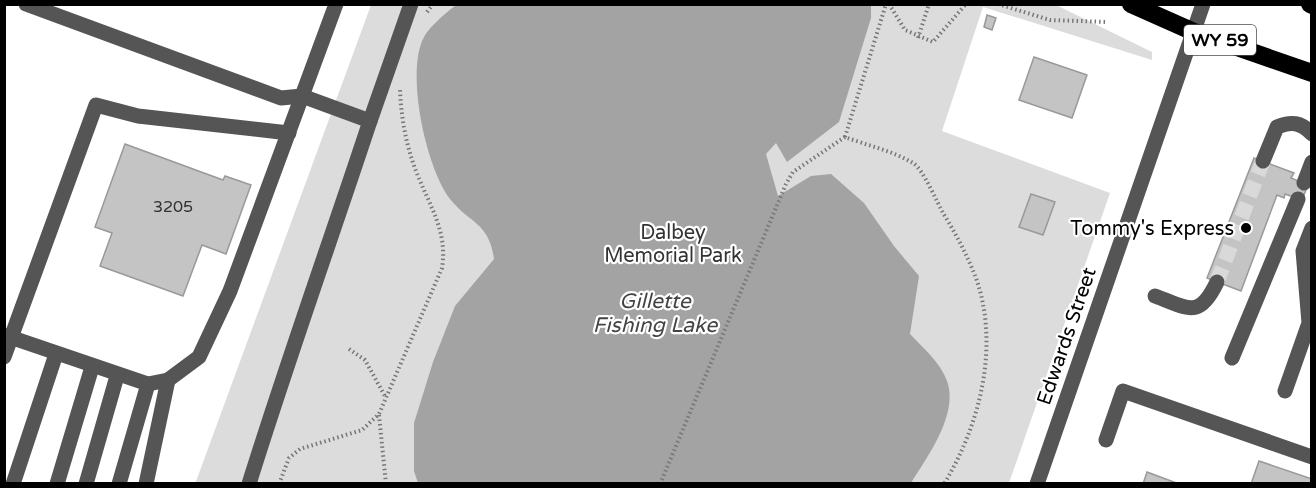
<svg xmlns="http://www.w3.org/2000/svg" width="1316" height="488" font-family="'Varela Round',sans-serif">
<rect width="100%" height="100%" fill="#fff"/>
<path fill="#dcdcdc" d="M371 5H1056L1152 52V60L983 7 942 131 1110 193 1009 483 195 484Z"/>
<path fill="#a3a3a3" d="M456 5H871V18L839 122 787 162 776 143 766 154 778 196 811 176 831 174 864 203 894 246 919 276 910 334C923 348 941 363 947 381 959 414 927 457 911 483H418L414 471V423L433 362 455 306 494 259C489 222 470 224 450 199 426 168 405 72 424 37 430 26 447 12 456 5Z"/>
<g fill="#c4c4c4" stroke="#999" stroke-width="1.5">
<path d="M987 15 996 18 992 30 984 27Z"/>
<path d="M1034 57 1087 75 1072 118 1019 100Z"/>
<path d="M125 144 223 180 225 176 251 185 226 254 202 245 183 296 100 266 112 233 95 227Z"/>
<path d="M1254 158 1294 173 1291 178 1308 185 1302 200 1285 194 1284 198 1277 195 1241 291 1207 278Z"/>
<path d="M1031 194 1055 202 1043 235 1019 227Z"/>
<path d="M1259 461 1312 479V484H1251Z"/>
<path d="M1147 472 1179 484H1143Z"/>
</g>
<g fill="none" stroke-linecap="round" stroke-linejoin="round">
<path stroke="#d9d9d9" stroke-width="15" stroke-dasharray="15 8" stroke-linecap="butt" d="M1217 282 1263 161"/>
<g stroke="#777" stroke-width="4" stroke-dasharray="1.5 3" stroke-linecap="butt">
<path d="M889 4 905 30 933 42 966 4"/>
<path d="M998 4 1050 20 1108 22"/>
<path d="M427 12 433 4"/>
<path d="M918 38 929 4"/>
<path d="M845 137 886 4"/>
<path d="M349 349 365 360 386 398"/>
<path d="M379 415 386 484"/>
<path d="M279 484 289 458 300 449 362 430 379 414 442 268C448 231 429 205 416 171 406 145 401 117 400 89"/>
<path d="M660 484 786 184 793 172 845 137C866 145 893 151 913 163 923 169 937 202 943 213 956 234 967 255 976 278 1000 346 980 425 944 484"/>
</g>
<g stroke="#555" stroke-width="15">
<path d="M26 4 281 98 302 96 370 121C330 242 287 362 249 484"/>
<path d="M370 121 411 4"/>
<path d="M1263 161 1277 127C1291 121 1301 122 1312 134"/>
<path d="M1304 183 1312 162"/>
<path d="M1155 296C1188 308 1199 320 1217 282"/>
<path d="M4 335 148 384 168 380 199 357 230 291 336 4"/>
<path d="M4 357 96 105 138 116 289 133"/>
<path d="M1232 358 1298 199"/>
<path d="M1285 391 1309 323 1303 251 1312 228"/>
<path d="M1106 440 1123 391 1312 457"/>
<path d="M13 484 56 354"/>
<path d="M57 484 92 367"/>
<path d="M86 484 117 376"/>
<path d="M119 484 148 384"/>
<path d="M146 484 168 380"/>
<path d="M1037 484 1203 4"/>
</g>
<g stroke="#000" stroke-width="18">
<path d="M1131 4 1194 32 1312 73"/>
<path d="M1310 4 1312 5"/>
</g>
</g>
<circle fill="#000" stroke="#fff" stroke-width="2" cx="1246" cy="228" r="6"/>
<g text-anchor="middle" stroke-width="4.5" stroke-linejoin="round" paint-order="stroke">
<g font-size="16" fill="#313131">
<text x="173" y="212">3205</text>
</g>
<rect fill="#fff" stroke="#4c4c4c" stroke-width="1.5" x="1184" y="25" width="72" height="30" rx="4.5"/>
<g font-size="18" font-weight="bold" fill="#000">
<text x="1220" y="46">WY 59</text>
</g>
<g font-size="20" fill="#000" stroke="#fff" text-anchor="end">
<text x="1234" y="235">Tommy's Express</text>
</g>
<g font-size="20" fill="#333" stroke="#fff">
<text x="673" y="239">Dalbey<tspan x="673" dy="23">Memorial Park</tspan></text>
</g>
<g font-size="20" fill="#000" stroke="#fff">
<text transform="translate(1066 336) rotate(-71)" y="7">Edwards Street</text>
</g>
<g font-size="21" font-style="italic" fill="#444" stroke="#fff">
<text x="655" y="308">Gillette<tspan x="655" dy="24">Fishing Lake</tspan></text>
</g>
</g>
<rect width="1316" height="488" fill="none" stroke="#000000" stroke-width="12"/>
</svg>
